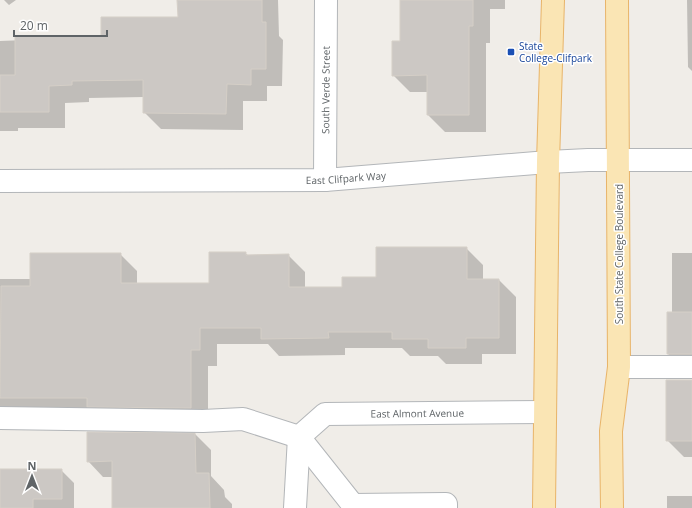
<svg xmlns="http://www.w3.org/2000/svg" width="692" height="508" font-family="'Open Sans',sans-serif">
	<style>
		.shadow { fill: #0003 }
		.building { fill: #ccc8c4; stroke: #d5cfc7 }
		.lines { fill: none; stroke-linecap: round; stroke-linejoin: round }
		.minor-casing { stroke: #b3b6b9; stroke-width: 24 }
		.major-casing { stroke: #e8b469; stroke-width: 24 }
		.minor { stroke: #fff; stroke-width: 22 }
		.major { stroke: #fae5b4; stroke-width: 22 }
		.transit-dot { fill: #1a4fb4; stroke: #fff; stroke-width: 1.5 }
		.labels { text-anchor: middle; dominant-baseline: central; stroke-width: 3; stroke-linejoin: round; paint-order: stroke }
		.transit-label { font-size: 10px; fill: #164399; stroke: #fff; text-anchor: start }
		.street-label { font-size: 10px; fill: #5f6467; stroke: #fff }
	</style>
	<rect width="100%" height="100%" fill="#f0ede8"/>
	<!-- shadow -->
	<path class="shadow" d="M4,0H16L9,5Z
		M178,0H278L279,36L283,40L282,86H267V101H243V130L161,129L144,112V97L89,98V102L65,103V128H18V131H0V41L102,37L179,18Z
		M401,0H505V9H490V43H486V132H445L428,115V92H410L393,75L401,42Z
		M687,0H692V71L688,67Z
		M466,248L483,265V280H499L516,297V354H482V364H446L438,356H410L402,348H345V355L279,356L268,344H217V366H208V425L0,415V279H31L120,254L137,271V284H210L245,253L249,256L288,255L305,272V288H343Z
		M672,253H692V371H685L668,354V313H672Z
		M692,380V457H684L667,440Z
		M195,434L211,450V476L224,490L225,497L232,504V508H113V477H103L88,461Z
		M0,470H61L74,483V508H0Z
		M692,482V508H667V496H692Z"/>
	<!-- building -->
	<path class="building" d="M177,0H262V22H266V69H251V85L227,84L226,114L143,113V80L72,81V85L49,86V112H0V75H15V36H101V17H178Z
		M400,0H473V26H469V115H427V75L392,76V41H400Z
		M376,247H467V279H499V338H466V348H428V339H392V332H328L329,338L261,339V328H200V350H191V408L87,407V398H0L1,286H30V253H121V283H209V252H246V255L289,254V287H342V277H376Z
		M667,312H692V354H667Z
		M666,380H692V441H666Z
		M87,432L195,433L196,473H209L210,508H112V461L87,462Z
		M0,469H62V499H33V508H0Z"/>
	<g class="lines">
		<defs>
			<g id="minor">
				<path id="s1" d="M325,180L326,0"/>
				<path id="s2" d="M0,181L325,180L548,162L588,160H692"/>
				<path d="M619,367H692"/>
				<path d="M0,418L203,421L243,419L299,437L353,505L446,504V508"/>
				<path id="s3" d="M299,437L325,414L545,412"/>
				<path d="M295,508L299,437"/>
			</g>
			<path id="major" d="M544,508L548,162L553,0
				M612,508L611,431L619,367L617,0"/>
		</defs>
		<!-- minor casing -->
		<use href="#minor" class="minor-casing"/>
		<!-- major casing -->
		<use href="#major" class="major-casing"/>
		<!-- minor -->
		<use href="#minor" class="minor"/>
		<!-- major -->
		<use href="#major" class="major"/>
	</g>
	<!-- markers -->
	<rect class="transit-dot" x="507" y="48" width="8" height="8" rx="2"/>
	<g class="labels">
		<!-- transit labels -->
		<g class="transit-label">
			<text x="519" y="46">State<tspan x="519" dy="12">College-Clifpark</tspan></text>
		</g>
		<!-- street labels -->
		<g class="street-label">
			<text stroke="none"><textPath href="#s1" startOffset="90">South Verde Street</textPath></text>
			<text stroke="none"><textPath href="#s2" startOffset="346">East Clifpark Way</textPath></text>
			<text transform="translate(619 254) rotate(-90)">South State College Boulevard</text>
			<text stroke="none"><textPath href="#s3" startOffset="127">East Almont Avenue</textPath></text>
		</g>
	</g>
	<!-- north arrow -->
	<g transform="translate(32 476)" stroke="#ffffff" stroke-width="3" paint-order="stroke">
	<path d="M0-3L7 15L0 10L-7 15Z" fill="#5f6467"/>
	<text y="-6" font-size="11" font-weight="bold" text-anchor="middle" fill="#5f6467">N</text>
	</g>
	<!-- scale -->
	<path d="M14 30v6h93v-6" fill="none" stroke="#5f6467" stroke-width="2"/>
	<text x="20" y="30" font-size="12" fill="#5f6467" stroke="#ffffff" stroke-width="3" paint-order="stroke">20 m</text>
</svg>
